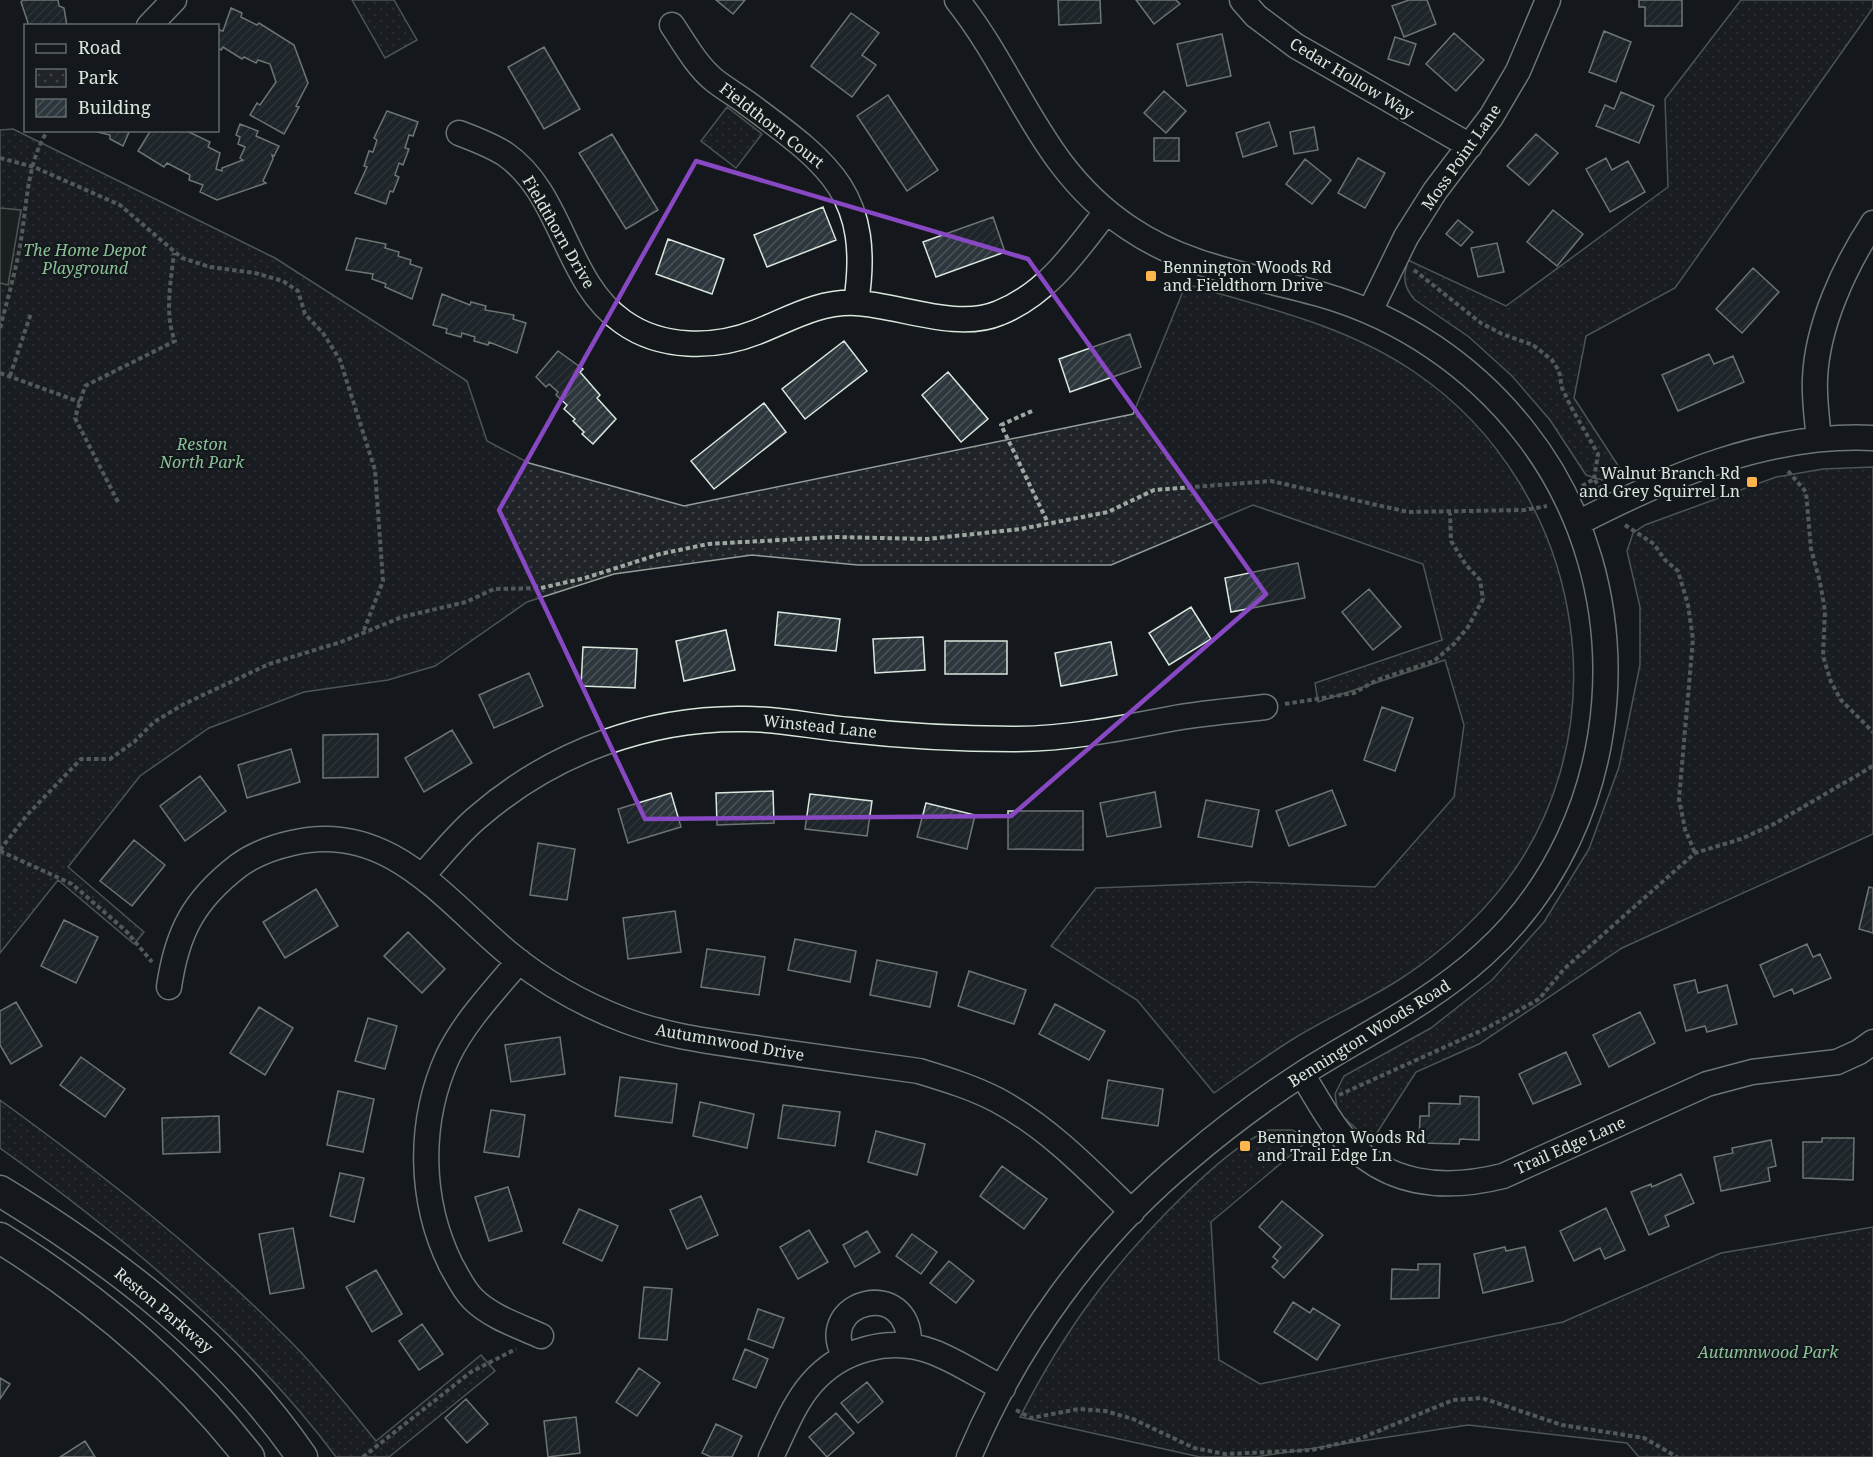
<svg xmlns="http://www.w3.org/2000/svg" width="1873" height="1457" font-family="'Noto Serif',serif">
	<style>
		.park { fill: url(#park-dots); stroke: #939e99; stroke-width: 1.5 }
		.parking { fill: #24282b; stroke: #939e99; stroke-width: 1.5 }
		.building { fill: url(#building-hatch); stroke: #d8e6dc; stroke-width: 1.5 }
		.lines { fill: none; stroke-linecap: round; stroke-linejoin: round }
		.minor-casing { stroke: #d8e6dc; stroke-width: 27 }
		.major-casing { stroke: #d8e6dc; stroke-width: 33 }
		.path { stroke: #9da8a2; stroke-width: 4; stroke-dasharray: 4.5 3; stroke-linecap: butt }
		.minor { stroke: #14181c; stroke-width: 24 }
		.major { stroke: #14181c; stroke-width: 30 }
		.marked { fill: none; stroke: #8948c3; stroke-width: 4.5; stroke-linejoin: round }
		.poi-dot { fill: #ffb74d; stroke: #14181c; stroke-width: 2 }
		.labels { text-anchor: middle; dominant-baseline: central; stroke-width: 4.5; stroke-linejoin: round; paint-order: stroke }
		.street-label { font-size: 16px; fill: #d8e6dc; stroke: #14181c }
		.park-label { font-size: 16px; font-style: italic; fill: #8ac095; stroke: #14181c }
		.poi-label { font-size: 16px; fill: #d8e6dc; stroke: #14181c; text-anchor: start }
	</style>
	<defs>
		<pattern id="park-dots" width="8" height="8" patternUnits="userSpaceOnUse" patternTransform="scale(1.5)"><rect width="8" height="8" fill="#202428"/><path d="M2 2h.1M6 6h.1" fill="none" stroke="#404447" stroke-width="1.8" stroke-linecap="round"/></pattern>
		<pattern id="building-hatch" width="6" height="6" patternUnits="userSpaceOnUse" patternTransform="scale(1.5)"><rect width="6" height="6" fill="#2c363c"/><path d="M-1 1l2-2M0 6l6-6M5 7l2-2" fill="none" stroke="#4a5358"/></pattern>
	</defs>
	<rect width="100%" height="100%" fill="#14181c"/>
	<!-- park -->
	<path class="park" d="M352,0H394L417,40L385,58Z
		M1741,0H1873V8L1675,288L1586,336L1574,398L1623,473L1602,480L1586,475L1550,420L1512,376L1469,337L1415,300C1403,287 1403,276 1408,260L1506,306L1668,187L1665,99Z
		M727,107L762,134L736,168L701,141Z
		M13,129L275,258L467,381L487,441L529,463L684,506L1133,414L1186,284C1263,307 1345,325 1413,371C1590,490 1631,749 1484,908C1458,936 1429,961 1397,981C1364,1002 1327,1018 1293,1039C1266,1056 1240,1075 1214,1093L1137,1000L1051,946L1096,888L1249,882L1375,887L1454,797L1464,725L1445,660L1318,702L1315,683L1442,640L1423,564L1253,505L1111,565H858L752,555L614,574L527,602L435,666L388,680L304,692L209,728L140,776L68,867L144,932L134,944L58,880L0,953V130Z
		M1873,467V834L1622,948L1479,1044L1416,1072L1371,1142L1342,1116L1337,1107L1335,1094L1344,1076L1431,1028L1492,980L1544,922L1589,849L1619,767L1640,665V607L1627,551L1633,533L1645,525L1776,477L1823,469Z
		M0,1100C102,1174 201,1251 290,1341C321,1372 348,1407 376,1441L481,1355L495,1371L389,1457H336C249,1339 119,1233 0,1148Z
		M1268,1130H1292L1310,1139L1211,1222L1219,1360L1260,1384L1563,1322L1721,1253L1873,1227V1457H1639L1627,1443L1468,1425L1255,1457H1200L1020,1417C1065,1329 1113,1264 1185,1194C1210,1170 1237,1145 1268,1130Z"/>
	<!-- parking -->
	<path class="parking" d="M0,208L21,210L8,285L0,283Z"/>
	<!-- building -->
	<path class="building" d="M23,0H58L59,6L64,8L67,26H29L21,2Z
		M716,0H745L733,14Z
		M1058,0H1100L1101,23L1059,25Z
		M1136,0H1176L1180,4L1154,24Z
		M1409,0H1427L1436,24L1404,37L1392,6Z
		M1639,0H1682V26H1645V7H1639Z
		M231,8L242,13L241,17L257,25L259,23L294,45L308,83L296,106L299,107L284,134L250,115L257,103L260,105L276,82L270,64L258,60L256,63L244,57L242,59L223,47L221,50L218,48V33L219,30L223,31Z
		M851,13L879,33L862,55L876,65L852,97L811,66Z
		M1604,31L1631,42L1616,82L1589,72Z
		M1454,33L1484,60L1456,91L1426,64Z
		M1222,34L1231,76L1187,86L1177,44Z
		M1395,37L1416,44L1409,65L1388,59Z
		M544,47L580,109L544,129L508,67Z
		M1164,91L1186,111L1166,133L1144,113Z
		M1621,92L1654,106L1639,143L1596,126L1605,105L1614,109Z
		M888,95L938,170L907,191L857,116Z
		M387,111L418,122L413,136L409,135L405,148L409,149L403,165L399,163L395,175L399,177L393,192L390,191L386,204L355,193L367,167L364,166L369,151L373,152L377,140L374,138Z
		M1269,122L1277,146L1243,157L1236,133Z
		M240,124L258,131L256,136L279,146L274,156L272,155L273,159L263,181L266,183L217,200L200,192L203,185L189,180L190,175L167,163L164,167L138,151L151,130H185L210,142L208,147L220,153L216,169L222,171V168L243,160L240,158L245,147L238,144L240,137L236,135Z
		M1314,127L1318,150L1294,154L1290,132Z
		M89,130H130L123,146L110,139V135Z
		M612,134L658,210L626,229L579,153Z
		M1536,134L1558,153L1529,185L1507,166Z
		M1154,138H1179V161H1154Z
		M1358,158L1385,173L1365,208L1338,193Z
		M1606,158L1612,170L1628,161L1645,192L1610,212L1586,169Z
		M1305,159L1331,180L1312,204L1286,184Z
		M823,207L836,240L767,267L754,235Z
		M1553,210L1583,234L1557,266L1527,242Z
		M993,217L1005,252L936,277L923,242Z
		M1458,220L1473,232L1461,246L1446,234Z
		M356,238L386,244L385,248L399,252L398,256L411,260L410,264L422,268L412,299L385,287L386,284L372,279L373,274L346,270Z
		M668,239L724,259L712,294L656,274Z
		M1497,243L1504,272L1478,277L1471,248Z
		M1753,268L1779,292L1742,333L1716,309Z
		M442,294L470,305L471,302L486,306L485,310L514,315L513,319L526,323L517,353L489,342L488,345L474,341L475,337L462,333L461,337L446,333L447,329L433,325Z
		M1130,334L1141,367L1070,392L1059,359Z
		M844,341L867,371L805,419L782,389Z
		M558,351L583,369L580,372L600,395L597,398L616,419L593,444L582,434L584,432L573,421L575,419L564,409L567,405L556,395L558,392L549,384L546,387L536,377Z
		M1709,354L1714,364L1733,356L1744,382L1678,411L1662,375Z
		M948,372L988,419L961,442L922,395Z
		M764,403L786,432L714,489L691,461Z
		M1298,563L1305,598L1231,612L1225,578Z
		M1369,589L1401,627L1373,650L1342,612Z
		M1191,607L1211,639L1169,665L1149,633Z
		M778,612L840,619L836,651L775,645Z
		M726,630L735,670L684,681L676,641Z
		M923,637L925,670L875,673L873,639Z
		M945,641H1007V674H945Z
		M1111,642L1117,675L1061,686L1055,653Z
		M583,647L637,649L635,688L581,686Z
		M529,673L543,706L494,728L479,695Z
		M1382,707L1413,718L1395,771L1364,760Z
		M452,730L472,763L424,792L405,758Z
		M378,734V777L323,778V735Z
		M291,749L300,782L247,798L238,765Z
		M200,776L226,811L185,841L160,806Z
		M1332,790L1346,825L1289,846L1276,811Z
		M773,791L774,823L717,825L716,793Z
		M1155,792L1161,827L1107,837L1100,803Z
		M671,793L681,827L628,843L618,809Z
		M810,794L872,801L867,836L805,829Z
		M1206,800L1259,810L1252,847L1198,837Z
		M926,803L975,815L967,849L917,837Z
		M1008,811H1083V850L1008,849Z
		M134,840L165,865L132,906L100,881Z
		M538,843L575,849L567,900L530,895Z
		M1869,887L1873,888V933L1859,929Z
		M316,889L338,926L285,958L263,922Z
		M675,911L681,952L628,959L623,918Z
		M64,920L98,937L76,983L41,966Z
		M408,932L445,969L422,993L384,956Z
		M795,939L856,951L850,982L788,970Z
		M1807,944L1813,957L1820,954L1831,978L1794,994L1792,989L1774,997L1760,965Z
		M707,949L765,957L759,995L701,987Z
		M877,960L937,972L930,1007L870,995Z
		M969,971L1026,990L1014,1024L958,1006Z
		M1695,980L1698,993L1727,985L1737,1024L1707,1032L1705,1026L1686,1031L1674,985Z
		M16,1002L42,1046L11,1064L0,1045V1011Z
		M1055,1004L1105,1031L1089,1060L1039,1034Z
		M259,1007L293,1028L265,1075L230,1053Z
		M1640,1012L1655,1043L1609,1067L1593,1035Z
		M368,1018L397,1026L385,1069L355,1061Z
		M560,1037L565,1074L511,1082L505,1045Z
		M1566,1052L1581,1084L1533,1104L1519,1074Z
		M81,1057L125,1089L105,1117L60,1085Z
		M620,1077L677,1084L672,1123L615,1116Z
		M1108,1080L1163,1089L1158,1126L1102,1118Z
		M338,1091L374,1099L363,1152L327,1145Z
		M1460,1096L1479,1097V1140L1460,1139L1459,1144L1419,1143L1420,1116H1429V1103L1460,1104Z
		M700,1102L754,1114L747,1148L693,1136Z
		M783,1105L840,1112L835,1146L778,1138Z
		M491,1110L525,1115L519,1157L484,1152Z
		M219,1116L220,1152L163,1154L162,1118Z
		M876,1131L925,1144L917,1175L868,1162Z
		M1822,1138H1854L1853,1180L1803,1178V1142H1822Z
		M1771,1140L1776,1166L1768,1168L1770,1181L1721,1191L1714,1157L1733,1153L1732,1148Z
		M1002,1166L1047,1199L1024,1229L980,1196Z
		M340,1173L364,1178L354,1222L330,1216Z
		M1681,1174L1694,1203L1665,1216L1669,1226L1649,1235L1631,1192L1651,1184L1652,1187Z
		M508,1187L522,1231L489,1241L475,1197Z
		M701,1196L718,1235L687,1249L670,1210Z
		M1282,1201L1323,1235L1284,1278L1272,1267L1278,1261L1273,1257L1281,1247L1259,1227Z
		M1606,1208L1625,1250L1605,1259L1600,1248L1574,1261L1560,1231Z
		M579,1209L618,1226L602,1261L563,1243Z
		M293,1228L304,1288L270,1294L259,1234Z
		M809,1230L828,1262L798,1279L780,1247Z
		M867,1231L880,1252L855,1267L843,1245Z
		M912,1234L937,1252L921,1274L896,1256Z
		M1505,1247L1506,1251L1525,1247L1533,1281L1483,1293L1474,1254Z
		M949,1261L974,1281L956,1303L930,1283Z
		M1418,1264H1440L1439,1298L1391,1299L1392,1269L1418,1270Z
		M376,1270L402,1314L372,1332L346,1287Z
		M644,1287L672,1289L667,1340L639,1338Z
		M1293,1302L1310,1313L1313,1308L1340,1325L1317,1360L1274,1332Z
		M758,1309L784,1318L773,1348L748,1339Z
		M422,1324L443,1354L419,1370L399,1341Z
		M745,1349L768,1359L756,1388L733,1379Z
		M639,1368L660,1383L637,1416L616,1402Z
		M0,1378L10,1384L0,1399Z
		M867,1382L883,1402L858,1423L841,1403Z
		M466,1399L488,1424L467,1443L445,1418Z
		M836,1413L854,1433L827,1457L809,1437Z
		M576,1417L580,1453L548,1457L544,1421Z
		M716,1424L742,1436L732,1457H711L702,1453Z
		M85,1441L95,1457H60Z"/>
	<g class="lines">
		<defs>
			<path id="minor" d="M957,0C1019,78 1040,169 1129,228C1187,268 1256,276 1323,295C1402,318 1473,366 1524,431C1646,585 1630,823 1483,955C1429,1004 1363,1035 1302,1074C1262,1100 1223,1129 1187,1160C1093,1238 1016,1345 969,1457
				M1242,0L1256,16L1296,46L1470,146
				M672,25C685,44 696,65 714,80C724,88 736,95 747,103C828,163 873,193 856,303
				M149,26L174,0
				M459,133C475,139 491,145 505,154C563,194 565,282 623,322C661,349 714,349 757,332C790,319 819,301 856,303C899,305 957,331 999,313C1047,294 1076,251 1106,212
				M1370,311L1406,237L1435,191L1491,117L1518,71L1548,0
				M1819,439C1817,419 1814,399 1815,379C1817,325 1845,266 1873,223
				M1578,523C1669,476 1768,433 1873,438
				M423,875C441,856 458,833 479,816C553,752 649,717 746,719C780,719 815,727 850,730C904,736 958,739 1013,739C1066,739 1118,729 1170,719C1201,713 1233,711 1265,707
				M519,961C494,991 465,1021 448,1056C418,1122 419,1200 451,1265C458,1277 463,1289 473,1299C491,1317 519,1326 541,1336
				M169,987C177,932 194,900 238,866C253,855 274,847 292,843C387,820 443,898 507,952C542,981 582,1004 624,1020C668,1037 716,1042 762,1049C814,1056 866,1064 919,1071C945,1079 972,1087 997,1100C1049,1128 1090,1171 1132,1212
				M1302,1074C1315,1095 1327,1118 1342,1136C1386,1186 1443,1191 1503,1176L1707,1084L1752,1072L1837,1062L1859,1052L1873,1042
				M845,1357C813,1301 912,1275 909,1346
				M771,1457C783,1433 793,1405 811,1384C841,1349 890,1336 933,1352C957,1361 980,1377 1003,1388"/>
			<path id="major" d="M0,1191C115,1261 225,1345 302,1457
				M0,1238C95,1297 180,1369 249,1457"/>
		</defs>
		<!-- minor casing -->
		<use href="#minor" class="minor-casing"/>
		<!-- major casing -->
		<use href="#major" class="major-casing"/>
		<!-- path -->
		<path class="path" d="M0,158L34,167L120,205L182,258L210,267L255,273L283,281L298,291L305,314L323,333L340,360L375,470L383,581L364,630
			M1414,270L1481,323L1502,334L1533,345L1552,360L1559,371L1562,388L1571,407L1598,454L1594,479
			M0,328C7,301 15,274 20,246C27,207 26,164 48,130
			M0,373L80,402
			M10,376L31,313
			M1032,411L1001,425L1048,523
			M1788,471L1806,492L1811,549L1820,582L1825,611L1823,656L1831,682L1841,700L1873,732
			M1582,486L1594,479L1601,489
			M118,502L75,418L85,386L175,341C164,314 171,281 174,253
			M1625,525L1654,544L1665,560L1678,571L1688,605L1693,639L1679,799L1685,829L1695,853
			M1285,704L1354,693L1377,680L1434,661L1454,644L1468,627L1483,599L1480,580L1466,565L1451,541L1450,513
			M0,850L27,815L81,759H110L134,742L154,722L184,704L269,664L341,642L402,617L466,602L494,589L541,588L585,578L660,554L708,544L835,537L927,539L1021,529L1108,512L1154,490L1271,481L1408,512L1525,510L1547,506
			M0,851L72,884L126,931L152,962
			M1339,1095L1487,1028L1539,999L1564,969L1695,853L1741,839L1774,824L1873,766
			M1016,1410L1031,1418L1079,1409L1105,1411L1133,1419L1194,1448L1225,1454L1312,1450L1359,1439L1453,1400L1482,1398L1562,1425L1644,1438L1677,1457
			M363,1457L471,1372L516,1349"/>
		<!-- minor -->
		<use href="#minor" class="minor"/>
		<!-- major -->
		<use href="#major" class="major"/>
	</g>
	<!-- marked area -->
	<path d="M0 0H1873V1457H0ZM696,161L1028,259L1266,594L1011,816L645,819L499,510Z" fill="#14181c" fill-opacity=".55" fill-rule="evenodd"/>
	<path class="marked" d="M696,161L1028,259L1266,594L1011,816L645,819L499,510Z"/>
	<!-- markers -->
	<g class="poi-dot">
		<rect x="1145" y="270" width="12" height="12" rx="3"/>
		<rect x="1746" y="476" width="12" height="12" rx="3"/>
		<rect x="1239" y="1140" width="12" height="12" rx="3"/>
	</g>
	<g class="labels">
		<!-- street labels -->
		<g class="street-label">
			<text transform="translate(1352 78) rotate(31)">Cedar Hollow Way</text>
			<text transform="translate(772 125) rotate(38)">Fieldthorn Court</text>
			<text transform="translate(1461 157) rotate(-55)">Moss Point Lane</text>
			<text transform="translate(559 232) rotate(60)">Fieldthorn Drive</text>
			<text transform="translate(820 726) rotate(6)">Winstead Lane</text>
			<text transform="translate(1369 1033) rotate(-32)">Bennington Woods Road</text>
			<text transform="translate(730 1042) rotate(10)">Autumnwood Drive</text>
			<text transform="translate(1570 1145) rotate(-24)">Trail Edge Lane</text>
			<text transform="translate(164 1310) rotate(40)">Reston Parkway</text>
		</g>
		<!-- park labels -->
		<g class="park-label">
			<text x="85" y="250">The Home Depot<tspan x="85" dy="18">Playground</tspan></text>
			<text x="202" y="444">Reston<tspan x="202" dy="18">North Park</tspan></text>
			<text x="1768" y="1352">Autumnwood Park</text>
		</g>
		<!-- poi labels -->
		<g class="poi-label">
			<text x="1163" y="267">Bennington Woods Rd<tspan x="1163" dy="18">and Fieldthorn Drive</tspan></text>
			<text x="1740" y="473" text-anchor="end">Walnut Branch Rd<tspan x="1740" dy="18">and Grey Squirrel Ln</tspan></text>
			<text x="1257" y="1137">Bennington Woods Rd<tspan x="1257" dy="18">and Trail Edge Ln</tspan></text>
		</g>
	</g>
	<!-- legend -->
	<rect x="24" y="24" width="195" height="108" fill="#14181c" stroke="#626a69" stroke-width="1.5"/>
	<rect x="36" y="44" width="30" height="9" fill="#14181c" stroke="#626a69" stroke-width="1.5"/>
	<text x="78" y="54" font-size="18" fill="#d8e6dc">Road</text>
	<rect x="36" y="69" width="30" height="18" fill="url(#park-dots)" stroke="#626a69" stroke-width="1.5"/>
	<text x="78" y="84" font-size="18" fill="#d8e6dc">Park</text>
	<rect x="36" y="99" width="30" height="18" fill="url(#building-hatch)" stroke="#626a69" stroke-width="1.5"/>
	<text x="78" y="114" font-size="18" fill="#d8e6dc">Building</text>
</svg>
